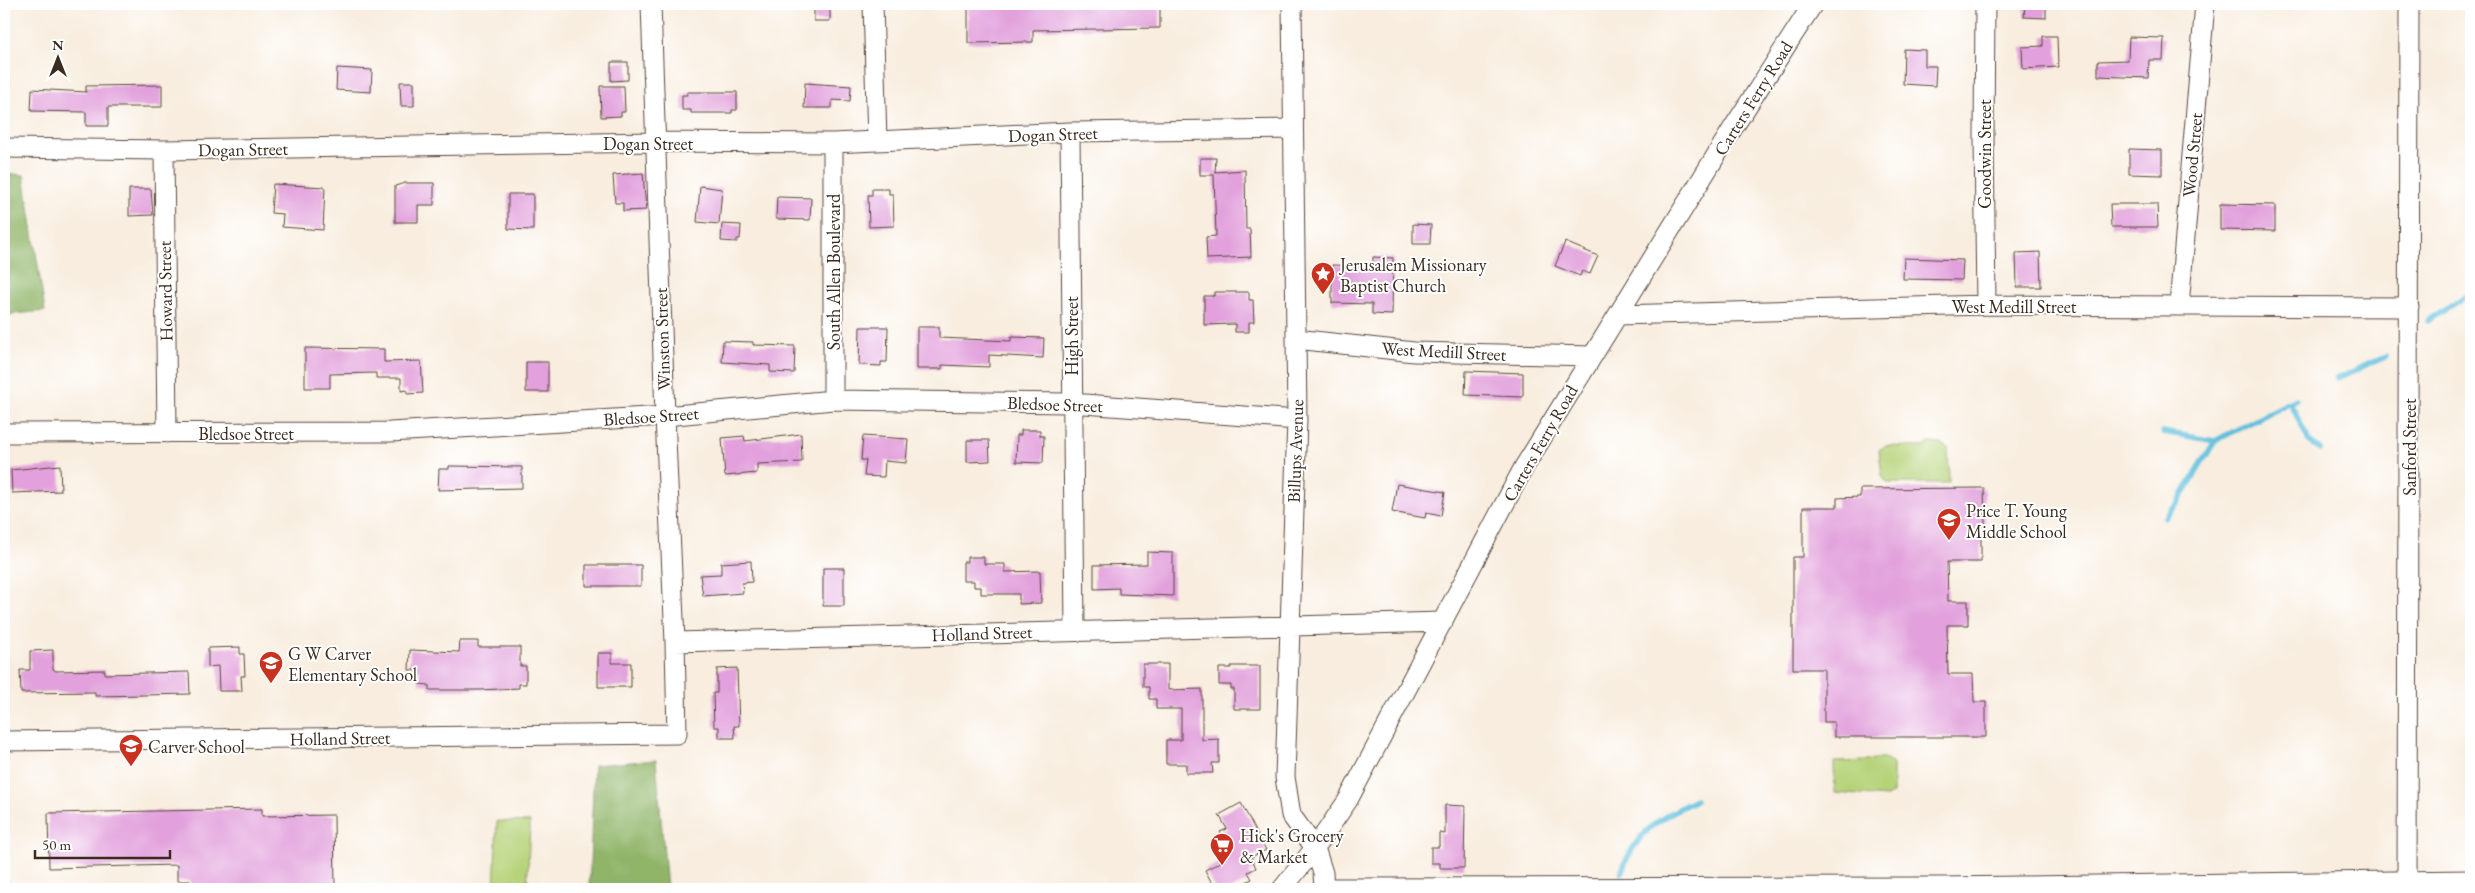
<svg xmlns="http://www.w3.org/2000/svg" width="2475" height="893" font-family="'EB Garamond',serif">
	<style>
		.green { fill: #b6d379; stroke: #787e4c }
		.forest { fill: #90b569; stroke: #667044 }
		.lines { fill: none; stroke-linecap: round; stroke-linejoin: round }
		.stream { stroke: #60c0de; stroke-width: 5.5 }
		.building { fill: #e2a1dc }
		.minor-casing { stroke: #57473b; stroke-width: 21 }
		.minor { stroke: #fff; stroke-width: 19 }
		.labels { text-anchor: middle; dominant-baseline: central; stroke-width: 4; stroke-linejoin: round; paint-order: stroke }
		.street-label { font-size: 18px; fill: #3b2a1e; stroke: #fff }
		.poi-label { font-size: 18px; fill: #3b2a1e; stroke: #fff; text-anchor: start }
	</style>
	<rect width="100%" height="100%" fill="#fff"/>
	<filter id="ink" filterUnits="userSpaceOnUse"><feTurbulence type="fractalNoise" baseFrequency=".02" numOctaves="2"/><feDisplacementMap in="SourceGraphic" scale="10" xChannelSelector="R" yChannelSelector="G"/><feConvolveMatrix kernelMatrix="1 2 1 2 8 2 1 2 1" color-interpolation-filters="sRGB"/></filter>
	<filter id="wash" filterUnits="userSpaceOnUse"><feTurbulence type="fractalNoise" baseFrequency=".0096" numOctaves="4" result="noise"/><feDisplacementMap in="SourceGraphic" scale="20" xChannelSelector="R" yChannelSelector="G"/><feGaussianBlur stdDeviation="1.12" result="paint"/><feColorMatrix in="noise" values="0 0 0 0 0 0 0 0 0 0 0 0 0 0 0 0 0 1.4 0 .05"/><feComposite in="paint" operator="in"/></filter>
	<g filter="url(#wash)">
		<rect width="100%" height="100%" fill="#f8edde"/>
		<!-- green -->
		<path class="green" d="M1929,443L1941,444L1948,448L1949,483H1887L1882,476L1879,450L1886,446L1924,447Z
			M1874,759H1885L1893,764V793L1887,797L1835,793L1834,762L1869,761Z
			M497,821L530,822L527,889H494Z"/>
		<!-- forest -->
		<path class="forest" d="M4,173L24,175L45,311L4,315Z
			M656,760L667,889H589L594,765Z"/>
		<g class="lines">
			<!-- stream -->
			<path class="stream" d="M2428,321L2471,293
				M2337,378L2386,356
				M2290,402L2309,441L2320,449
				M2163,432L2215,441
				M2165,517L2177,504L2215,441L2296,399
				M1621,873C1635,833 1658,818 1696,800"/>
		</g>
		<g id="blocks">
			<!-- building -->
			<path class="building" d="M976,4H1160V28L1033,30V42L968,43V6H976Z
				M2025,4H2046V18L2024,17Z
				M830,5V21H814V6Z
				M2043,36H2057L2058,67L2023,69L2022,47L2043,46Z
				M2129,37L2164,38L2163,60H2149L2148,78L2098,76V61L2128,60Z
				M1904,49L1925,50V66H1936L1935,86L1903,84Z
				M611,62H628V80L611,81Z
				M337,68L372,70L371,92L336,90Z
				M400,82H414V106H401Z
				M805,83L851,86L850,101L832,100V108H804Z
				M162,85V107H108V126H86V112L31,111L32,89L86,92V86Z
				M600,86H624L625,112H621V116L601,117Z
				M687,92H737V110H732V113H691V110H682V95H687Z
				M2129,149L2162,150V175L2129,174Z
				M1200,158H1216L1215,172L1245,170L1246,229H1250L1251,257L1207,259L1206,237L1216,236L1214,175H1200Z
				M643,173L646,210L623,211V203H615L613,175Z
				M405,183H434V205H418V222H395V186Z
				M273,184L325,187L323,230L282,227L283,214L271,213Z
				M700,186L722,189L719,224L697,222Z
				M129,189H151L153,215L129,216Z
				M872,189H889V194H893L894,226L869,227L868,195H872Z
				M508,194H533V230L508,229Z
				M777,197L811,198L810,220L776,219Z
				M2110,204H2157L2158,227H2111Z
				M2220,204L2275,205V231L2220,230Z
				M722,224L741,225L740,239H737V242L721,241Z
				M1413,224L1431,225L1430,244H1413Z
				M1565,242L1598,256L1590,274L1582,271L1580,276L1555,266Z
				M2040,252L2041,287H2017L2016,253Z
				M1373,257L1393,258L1392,315L1372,314V304L1332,303V265L1373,266Z
				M1904,258L1963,260L1962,280L1903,279Z
				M1214,292H1249V300H1253L1254,322H1249V332H1235V324L1204,325V296H1214Z
				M860,327H888L887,362H881V366L859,365Z
				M917,327H939V338L1011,341V337L1044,338L1043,358L989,355V367L942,365V369H917Z
				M723,341L753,342V345L795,346L794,373L770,372V365L722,362Z
				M305,348L384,349V362L421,361L423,393L407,394V390L401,391V378H376V373L330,374V388H305Z
				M526,362H548V392H526Z
				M1466,371L1523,373V397L1465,395Z
				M1021,430H1040V436H1044L1043,463L1016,462L1017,435H1021Z
				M801,434L802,462L757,464V473L725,476L722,438L744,436L745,441Z
				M863,436L908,439L906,463L885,461L884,477L864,476L866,460H861Z
				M967,440H989L990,461L967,462Z
				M60,465L61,491L12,493L11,470Z
				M449,466L522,467V488L438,490L439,469H449Z
				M1397,484L1445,492L1441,516L1426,513L1425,518L1392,512Z
				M1984,488L1985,524H1981V562H1947L1948,601H1968V625H1947L1948,674H1973L1974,702H1986V737H1834V722H1824V669H1793V557H1803V507H1837V498L1860,497V489Z
				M1147,552L1173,553V596L1119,594V588L1094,589V565L1147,564Z
				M967,557H984V564H1005V572L1040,571L1041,603L1019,604V594H981V587H974V581H963V562H967Z
				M751,561L752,582L742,583L743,593L703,596L700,575L721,574V563Z
				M586,565H641V586H586Z
				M823,568H844V606H823Z
				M460,641H478V647H520V666H526V684H519V688L480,690H429V685L419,684L420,670H409L410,650L459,652Z
				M240,647V654H244L245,676H241L242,691H219L218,666L208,667V648Z
				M53,650V669L56,671L105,670V674L189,672L190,694L95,696V692L21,693L20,670H30V651Z
				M598,653H612V663H631V687H598Z
				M1143,664H1168V690L1202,689V740L1219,739V763H1212L1213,773H1186V764H1166V740H1181V709H1156V699H1149V687H1143Z
				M1231,666H1260V709H1234V689H1231V685H1219V668H1231Z
				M737,668L739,726H734L735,738H719V727H714L713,693H717V669Z
				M1241,803L1266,850L1251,857L1256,868L1248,872L1252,879L1232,889H1215L1205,870L1221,862L1225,841L1220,832L1227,829L1219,815Z
				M1445,805L1465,806L1464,868H1440V863H1431V847H1439V833L1445,834Z
				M262,809V816L334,815L335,889H190V881H177V865L49,868L48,813Z"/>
		</g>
	</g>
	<g filter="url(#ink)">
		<use href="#blocks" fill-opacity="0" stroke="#57473b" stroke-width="1"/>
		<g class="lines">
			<defs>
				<path id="minor" d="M873,4L877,141
					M1292,4L1297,420L1285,777L1291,815L1315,848L1323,873L1324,889
					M1985,4L1984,136L1986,305
					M1070,132L1075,630
					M4,148L164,150L656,142L833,143L1070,132L1292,129
					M164,150L167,433
					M2179,306L2205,4
					M1618,315L1986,305L2409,307
					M1296,339L1414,352L1592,356
					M833,400V143
					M4,433L390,432L665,416L833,400L1071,403L1297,420
					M675,642L1443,622
					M4,741L677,734L675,642L665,416L651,4
					M1324,888L1942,887L2471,880
					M1282,889L1315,848L1348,800L1524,467L1733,128L1813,4
					M2407,889L2409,4"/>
			</defs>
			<!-- minor casing -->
			<use href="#minor" class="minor-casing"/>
			<!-- minor -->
			<use href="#minor" class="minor"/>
		</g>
	</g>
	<!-- icons -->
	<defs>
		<symbol id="sight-pin" viewBox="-11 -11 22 30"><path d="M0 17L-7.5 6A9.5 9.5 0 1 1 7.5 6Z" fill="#c8321e" stroke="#fff"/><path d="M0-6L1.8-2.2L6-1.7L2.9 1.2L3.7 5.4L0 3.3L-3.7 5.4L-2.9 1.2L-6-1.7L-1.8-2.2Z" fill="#fff"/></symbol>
		<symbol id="school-pin" viewBox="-11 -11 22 30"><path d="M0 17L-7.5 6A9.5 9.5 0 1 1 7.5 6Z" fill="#c8321e" stroke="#fff"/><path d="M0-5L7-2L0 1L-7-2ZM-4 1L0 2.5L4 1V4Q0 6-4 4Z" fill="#fff"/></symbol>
		<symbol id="supermarket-pin" viewBox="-11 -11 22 30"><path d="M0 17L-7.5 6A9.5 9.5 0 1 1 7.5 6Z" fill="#c8321e" stroke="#fff"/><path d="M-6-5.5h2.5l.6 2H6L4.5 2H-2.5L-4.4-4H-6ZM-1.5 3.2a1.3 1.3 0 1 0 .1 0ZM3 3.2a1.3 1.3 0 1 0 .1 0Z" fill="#fff"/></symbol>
	</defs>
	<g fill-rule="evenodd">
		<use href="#sight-pin" x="1309" y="260" width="28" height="38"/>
		<use href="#school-pin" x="1935" y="506" width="28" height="38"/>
		<use href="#school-pin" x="257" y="649" width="28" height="38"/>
		<use href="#school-pin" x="117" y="732" width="28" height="38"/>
		<use href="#supermarket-pin" x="1208" y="831" width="28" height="38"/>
	</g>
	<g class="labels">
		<!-- street labels -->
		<g class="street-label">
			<text transform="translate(1753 98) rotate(-58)">Carters Ferry Road</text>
			<text transform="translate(1053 134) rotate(-2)">Dogan Street</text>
			<text x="648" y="143">Dogan Street</text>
			<text transform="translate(243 149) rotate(-1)">Dogan Street</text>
			<text transform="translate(1984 154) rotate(-90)">Goodwin Street</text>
			<text transform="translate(2192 155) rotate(-85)">Wood Street</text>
			<text transform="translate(833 272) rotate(-90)">South Allen Boulevard</text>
			<text transform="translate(165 291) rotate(-91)">Howard Street</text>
			<text x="2014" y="306">West Medill Street</text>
			<text transform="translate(1071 336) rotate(-90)">High Street</text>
			<text transform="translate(662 339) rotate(-92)">Winston Street</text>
			<text transform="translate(1444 351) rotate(3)">West Medill Street</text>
			<text transform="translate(1055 404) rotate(2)">Bledsoe Street</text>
			<text transform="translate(651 416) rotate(-4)">Bledsoe Street</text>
			<text x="246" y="433">Bledsoe Street</text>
			<text transform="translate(1540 443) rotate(-60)">Carters Ferry Road</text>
			<text transform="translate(2409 447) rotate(-90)">Sanford Street</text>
			<text transform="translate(1295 451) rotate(-88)">Billups Avenue</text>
			<text transform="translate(982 633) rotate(-2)">Holland Street</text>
			<text transform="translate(340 738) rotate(-1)">Holland Street</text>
		</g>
		<!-- poi labels -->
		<g class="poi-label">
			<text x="1340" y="264">Jerusalem Missionary<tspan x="1340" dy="21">Baptist Church</tspan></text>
			<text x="1966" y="510">Price T. Young<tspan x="1966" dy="21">Middle School</tspan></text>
			<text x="288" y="653">G W Carver<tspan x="288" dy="21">Elementary School</tspan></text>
			<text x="148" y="746">Carver School</text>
			<text x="1240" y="835">Hick's Grocery<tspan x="1240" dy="21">&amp; Market</tspan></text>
		</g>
	</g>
	<!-- margin -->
	<rect width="2475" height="893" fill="none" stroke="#fff" stroke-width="20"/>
	<!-- north arrow -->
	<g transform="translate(58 58)" stroke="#ffffff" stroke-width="4" paint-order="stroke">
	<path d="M0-4L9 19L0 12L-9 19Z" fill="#3b2a1e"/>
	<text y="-8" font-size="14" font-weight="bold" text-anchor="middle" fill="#3b2a1e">N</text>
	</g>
	<!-- scale -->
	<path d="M35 850v8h135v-8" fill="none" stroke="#3b2a1e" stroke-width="2.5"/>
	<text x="42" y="850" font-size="15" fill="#3b2a1e" stroke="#ffffff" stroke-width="4" paint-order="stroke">50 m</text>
</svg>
